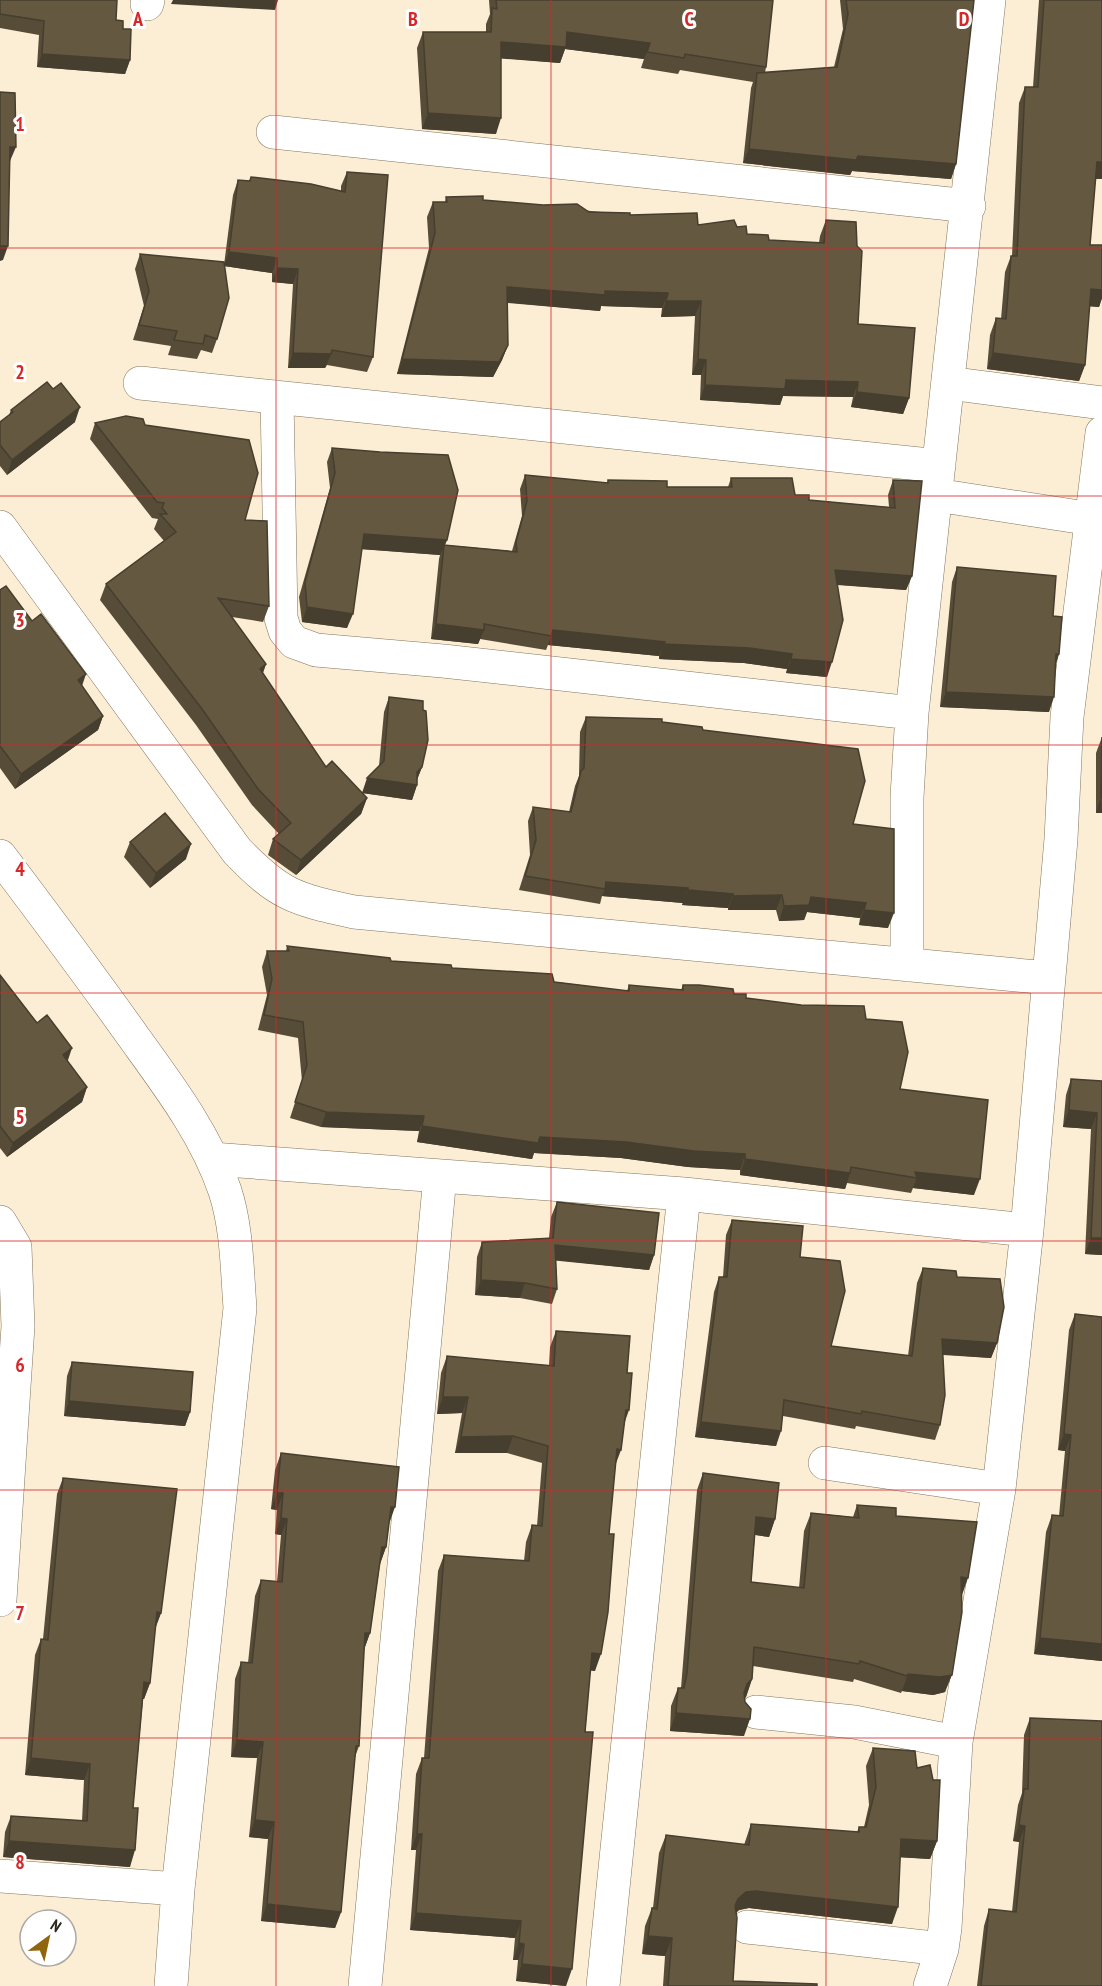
<svg xmlns="http://www.w3.org/2000/svg" width="1102" height="1986" font-family="'PT Sans Narrow',sans-serif">
	<style>
		.lines { fill: none; stroke-linecap: round; stroke-linejoin: round }
		.minor-casing { stroke: #82755e; stroke-width: 34 }
		.minor { stroke: #fff; stroke-width: 33 }
		.wall { fill: #564c38 }
		.shaded-wall { fill: #463e2e }
		.building { fill: #645841; stroke: #463e2e; stroke-width: 1.5 }
		.grid { fill: none; stroke: #d62828; stroke-width: 1.5; stroke-opacity: 0.55 }
		.grid-label { font-size: 20px; text-anchor: middle; font-weight: bold; fill: #d62828; stroke: #fff; stroke-width: 6; stroke-linejoin: round; paint-order: stroke }
	</style>
	<rect width="100%" height="100%" fill="#fceed4"/>
	<g class="lines">
		<defs>
			<path id="minor" d="M147,4L148,0
				M273,132L969,206
				M140,383L939,466
				M948,383L1102,403
				M277,397L281,618L285,631L294,642L316,650L443,661L912,713
				M936,495L1092,519
				M0,527L237,851C280,896 295,899 354,912L1048,978
				M0,856C46,917 91,977 135,1039C169,1086 206,1135 225,1191C237,1228 237,1269 240,1308L178,1889L171,1986
				M907,965V797L912,713L989,0
				M212,1159L684,1194L1027,1230
				M0,1222L15,1247L18,1326L0,1600
				M825,1463L999,1489
				M756,1712L854,1722L956,1742
				M0,1876L178,1889
				M747,1927L942,1949
				M365,1986L440,1176
				M603,1986L684,1194
				M930,1986L942,1949L945,1928L956,1742L999,1489L1027,1230L1061,839L1067,717L1102,433"/>
		</defs>
		<!-- minor casing -->
		<use href="#minor" class="minor-casing"/>
		<!-- minor -->
		<use href="#minor" class="minor"/>
	</g>
	<!-- wall -->
	<path class="wall" d="M0,0L116,20L123,29L130,60L125,74L37,67L39,35L0,28Z
		M489,0H773L766,67L765,73L834,67L843,29L840,0H974L956,164L951,179L852,171L850,175L743,163L751,88L753,82L680,70L678,74L641,68L644,59L565,49L560,63L501,58L496,134L422,129L417,48L423,32H486V24L490,14Z
		M1039,0H1102V179H1095L1090,245H1102V298L1099,307L1089,306L1085,365L1079,381L987,369L990,335L996,318L1001,319L1005,272L1011,256H1012L1019,103L1025,87H1033Z
		M347,172L373,357L367,372L327,365L325,368H288L293,284L272,282V273L224,266L217,339L212,353L201,350L197,359L168,355L171,346L133,340L144,306L135,269L140,254L224,265L233,195L238,180L249,181L251,177L341,191V186Z
		M446,197L483,200L630,215L698,225L737,227L747,234L769,240L819,243L820,236L826,220L858,324L909,398L903,414L851,407L853,397L783,396L780,405L700,400L701,375H692L695,316L661,317L662,308L601,306L600,311L508,303V345L502,360L493,377L397,374L429,248L427,217L433,202H445Z
		M11,410L75,422L7,475L0,466V422L9,415Z
		M95,423L145,425L245,520L269,606L263,622L232,617L266,664L263,673L326,767L367,798L361,814L296,875L268,855L273,839L279,834L252,805L196,725L100,600L106,584L164,541L154,529L158,519L152,518L90,439Z
		M332,448L447,540L445,545L512,551L522,516L520,489L525,475L607,483L608,480L667,487H728L731,478L795,495L809,500L889,507L888,495L893,480L912,576L906,590L837,585L827,677L786,673L787,669L744,663L659,659V656L548,645L546,650L480,639L478,644L431,639L439,559L440,555L362,549L347,628L302,622L299,597L330,488L327,462Z
		M957,567L1053,616L1059,654L1055,666L1049,712L940,707L952,582Z
		M0,590L32,621L82,686L103,716L98,730L15,789L0,768Z
		M389,697L422,767L417,780V785L412,800L362,793L379,766L384,712Z
		M586,717L662,722L703,730L853,824L888,928L859,925L860,918L807,912L804,920L779,921L776,910H728V908L682,905L683,903L602,896L600,904L519,890L530,855L528,821L533,807L569,812L575,786L579,776L580,732Z
		M1102,737V813H1096V753Z
		M130,842L186,859L150,888L124,857Z
		M287,946L391,961L627,991L629,985L681,990L683,985L746,998L866,1019L900,1089L974,1195L913,1188L911,1193L847,1183L845,1189L740,1175V1170L688,1167L621,1158L534,1153L532,1159L417,1142L419,1131L321,1127L290,1118L302,1081L298,1038L258,1030L267,995L262,967L267,951H286Z
		M0,975L87,1087L82,1102L7,1157L0,1148Z
		M1071,1079L1102,1081V1255L1085,1254L1091,1129L1063,1127L1066,1095Z
		M557,1202L654,1255L649,1270L556,1260L557,1289L552,1304L520,1298L475,1295L477,1257L482,1242L549,1238L551,1217Z
		M732,1220L800,1257L831,1346L908,1356L917,1283L923,1268L957,1277L997,1343L991,1358L943,1355L940,1425L935,1440L856,1426L855,1429L783,1416L776,1446L695,1437L714,1292L719,1277H723L726,1235Z
		M1075,1314L1102,1317V1661L1034,1654L1046,1532L1052,1515L1059,1516L1065,1451L1058,1450L1069,1330Z
		M556,1331L627,1373L625,1422L615,1466L595,1671L590,1670L566,1986L516,1981L518,1960H513L515,1938L410,1930L416,1850H411L416,1774L422,1758H424L438,1571L444,1555L524,1561L526,1542L532,1525L537,1526L542,1463L507,1453H455L462,1413L437,1414L441,1373L447,1356L549,1366L550,1347Z
		M72,1362L190,1412L185,1426L64,1416L67,1376Z
		M281,1453L389,1524L386,1547L380,1564L370,1633L364,1649L359,1746L355,1757L341,1912L335,1928L261,1921L268,1839L249,1837L257,1758L231,1757L235,1679L241,1662L248,1663L255,1596L261,1580L277,1582L281,1535L275,1534L277,1510L271,1509L275,1470Z
		M703,1473L775,1519L769,1537L755,1535L751,1582L799,1588L804,1531L811,1513L853,1517L857,1505L896,1516L962,1595L945,1692L933,1695L902,1691L901,1693L854,1679L853,1682L753,1666L752,1679L746,1697L744,1698V1736L670,1731L671,1706L678,1688H681L697,1490Z
		M63,1478L161,1613L155,1629L150,1683L144,1699H143L133,1808L130,1867L3,1857L5,1832L11,1816L82,1821L84,1780L25,1775L35,1655L41,1639H43L57,1494Z
		M1030,1718L1102,1986H977L984,1926L989,1909L1012,1912L1019,1842L1013,1841L1018,1805L1022,1793L1024,1735Z
		M873,1748L917,1768L937,1841L930,1859L900,1857L892,1924L749,1908L739,1910L736,1913L733,1981L817,1986H663L665,1956L642,1954L645,1926L652,1908H653L659,1853L666,1835L744,1845L751,1824L857,1832L859,1827H864L869,1805L866,1766Z"/>
	<!-- shaded-wall -->
	<path class="shaded-wall" d="M173,0H278L275,10L171,4Z
		M567,32L650,43L644,59L565,49L560,63L495,58L501,42Z
		M42,54L130,60L125,74L37,67Z
		M428,113L501,118L496,134L422,129Z
		M10,147H16L10,161H4Z
		M749,149L858,156L956,164L951,179L852,171L850,175L743,163Z
		M1097,162H1102V179L1091,178Z
		M0,246H8L3,260L0,261Z
		M229,252L277,258L272,273L224,266Z
		M277,268L298,269L293,284L272,282Z
		M507,287L605,291L668,293L662,308L601,306L600,311L502,302Z
		M1091,289L1102,290V298L1099,307L1085,306Z
		M666,301H701L695,316L661,317Z
		M508,345L502,360L493,377L397,374L402,359Z
		M293,353L331,354L325,368H288Z
		M993,353L1085,365L1079,381L987,369Z
		M698,359L706,360L701,375H692Z
		M786,380L858,382L853,397L783,396L780,405L700,400L705,385Z
		M857,392L909,398L903,414L851,407Z
		M80,407L75,422L7,475L12,460Z
		M364,534L447,540L440,555L359,549Z
		M835,570L912,576L906,590L829,584Z
		M307,607L353,614L347,628L302,622Z
		M436,624L484,630L478,644L431,639Z
		M553,630L665,642L659,656L548,645Z
		M664,644L749,648L792,654L787,669L744,663L659,659Z
		M1056,654H1059L1054,669Z
		M791,659L832,662L827,677L786,673Z
		M266,664L260,680V669Z
		M86,674L81,689L78,680Z
		M946,692L1054,697L1049,712L940,707Z
		M103,716L98,730L15,789L21,774Z
		M422,767L416,782L417,785L412,800L362,793L367,778L417,772Z
		M1101,797L1102,813H1096Z
		M367,798L361,814L296,875L301,860Z
		M191,844L186,859L150,888L156,873Z
		M606,882L688,888L683,903L602,896L605,889Z
		M688,890L733,894L728,908L682,905Z
		M782,895L776,910H728L733,896Z
		M811,897L866,903L860,918L807,912L804,920L779,921L784,906Z
		M864,910L894,913L888,928L859,925Z
		M72,1048L67,1063L63,1055Z
		M87,1087L82,1102L7,1157L13,1143Z
		M1069,1110L1097,1113L1091,1129L1063,1127Z
		M326,1112L424,1116L419,1131L321,1127Z
		M422,1126L540,1137L626,1142L745,1154L740,1170L688,1167L621,1158L534,1153L532,1159L417,1142Z
		M745,1159L850,1173L845,1189L740,1175Z
		M915,1172L980,1179L974,1195L913,1188L917,1178Z
		M1091,1238H1102V1255L1085,1254Z
		M555,1245L654,1255L649,1270L550,1260Z
		M481,1280L525,1283L520,1298L475,1295Z
		M942,1339L997,1343L991,1358L937,1354Z
		M443,1397H468L462,1413L437,1414Z
		M69,1401L190,1412L185,1426L64,1416Z
		M626,1410H629L623,1427Z
		M701,1422L781,1431L776,1446L695,1437Z
		M1064,1434L1071,1435L1065,1451L1058,1450Z
		M513,1436L507,1453H455L461,1437Z
		M617,1449L621,1450L615,1466Z
		M277,1493H283L277,1510L271,1509Z
		M391,1507H395L389,1524Z
		M756,1517L775,1519L769,1537L750,1534Z
		M281,1518L287,1519L281,1535L275,1534Z
		M382,1547H386L380,1564Z
		M961,1577L968,1578L962,1595Z
		M157,1612L161,1613L155,1629Z
		M365,1633H370L364,1650Z
		M1040,1638L1102,1644V1661L1034,1654Z
		M592,1653L601,1654L595,1671L586,1670Z
		M908,1674L952,1675L945,1692L933,1695L902,1691Z
		M752,1679L746,1697L741,1702L747,1684Z
		M144,1682L150,1683L144,1699H138Z
		M676,1713L750,1719L744,1736L670,1731Z
		M237,1740L263,1742L257,1758L231,1757Z
		M31,1758L90,1764L84,1780L25,1775Z
		M255,1820L274,1822L268,1839L249,1837Z
		M1019,1825L1025,1826L1019,1842L1013,1841Z
		M417,1834H422L416,1850H411Z
		M901,1839L937,1841L930,1859L894,1857Z
		M9,1841L135,1850L130,1867L3,1857Z
		M756,1891L898,1907L892,1924L749,1908L739,1910L732,1916L738,1899L746,1892Z
		M267,1904L341,1912L335,1928L261,1921Z
		M416,1913L521,1921L515,1938L410,1930Z
		M648,1936L672,1938L665,1956L642,1954Z
		M519,1943L524,1944L518,1960H513Z
		M522,1964L572,1969L566,1986L516,1981Z"/>
	<!-- building -->
	<path class="building" d="M0,0H117L116,20L123,21V29H131L130,60L42,54L44,21L0,14Z
		M496,0H773L766,67L685,54L684,58L647,52L650,43L567,32L566,47L501,42V118L428,113L423,32H491L492,8L497,9Z
		M846,0H974L956,164L858,156L856,160L749,149L757,73L837,67L848,14Z
		M1044,0H1102V162H1097L1090,245H1102V290L1091,289L1085,365L993,353L996,318L1006,319L1011,256H1017L1025,87H1038Z
		M0,92L15,93L16,147H10L8,246H0Z
		M347,172L388,175L373,357L332,350L331,354L293,353L298,269L277,268V258L229,252L238,180L250,181L251,177L311,184L345,192Z
		M483,196V200L543,205L577,204L589,212L630,213V215L697,213L698,225L734,220L737,227L746,226L747,234L768,235L769,240L824,243L826,220L856,222L857,246L862,251L858,324L915,328L909,398L857,392L858,382L786,380L785,389L705,385L706,360L698,359L701,301H666L668,293L605,291V295L507,287L508,345L499,362L402,359L435,233L433,202H447L446,197Z
		M140,254L224,262L229,298L217,339L205,335L203,344L174,340L177,331L139,325L149,291Z
		M47,382L53,389L61,383L80,407L12,460L0,445V422L13,412L11,410Z
		M126,416L143,419L145,425L249,440L258,473L245,520L267,521L269,606L218,598L266,664L260,669L326,767L332,761L367,798L301,860L273,839L291,823L258,789L202,709L106,584L176,532L160,514H167L162,508L164,503L157,502L95,423Z
		M332,448L380,452L448,455L458,490L447,540L364,534L353,614L307,607L305,582L335,473Z
		M525,475L608,483V480L667,481V487H732L731,478H792L795,495H809V500L895,508L893,480L922,481L912,576L835,570L843,620L832,662L791,659L792,654L749,648L664,644L665,642L553,630L551,636L484,624V630L436,624L444,545L517,552L516,542L527,501Z
		M957,567L1056,576L1053,616L1062,617L1059,654H1056L1054,697L946,692Z
		M6,586L32,621L41,614L86,674L78,680L103,716L21,774L0,746V590Z
		M389,697L423,701V710L426,711L428,740L422,767L417,772V785L367,778L384,761Z
		M586,717L662,719V722L702,727L703,730L858,749L865,781L853,824L894,829V913L864,910L866,903L811,897L809,905L784,906L782,895L733,896V894L688,890V888L606,882L605,889L525,876L536,840L533,807L571,812L581,771L584,768Z
		M1102,737V797H1101Z
		M165,813L191,844L156,873L130,842Z
		M287,946L390,958L391,961L451,965L452,968L552,974L554,982L629,991V985L683,990V985H699L733,989L734,994H746V998L801,1005L864,1006L866,1019L902,1022L908,1052L900,1089L988,1100L980,1179L915,1172L917,1178L851,1167L850,1173L745,1159V1154L694,1151L626,1142L540,1137L538,1143L422,1126L424,1116L326,1112L295,1102L307,1065L303,1022L264,1015L272,979L267,951H289Z
		M0,975L37,1023L47,1015L72,1048L63,1055L87,1087L13,1143L0,1126Z
		M1071,1079L1102,1081V1238H1091L1097,1113L1069,1110Z
		M557,1202L659,1213L654,1255L555,1245L557,1289L525,1283L481,1280L482,1242L553,1238Z
		M732,1220L803,1226L800,1257L840,1261L845,1291L831,1346L912,1356L923,1268L956,1271L957,1277L1000,1279L1004,1307L997,1343L942,1339L945,1395L940,1425L862,1411L861,1414L784,1400L781,1431L701,1422L719,1277H727Z
		M1075,1314L1102,1317V1644L1040,1638L1052,1515L1063,1516L1071,1435L1064,1434Z
		M556,1331L630,1336L627,1373H632L629,1410H626L621,1450L617,1449L609,1534H614L608,1612L601,1654L592,1653L585,1732H593L572,1969L522,1964L524,1944L519,1943L521,1921L416,1913L422,1834H417L422,1758H429L444,1555L529,1561L532,1525L542,1526L548,1446L513,1436L461,1437L468,1397H443L447,1356L554,1366Z
		M72,1362L193,1372L190,1412L69,1401Z
		M281,1453L399,1467L395,1507H391L386,1547H382L370,1633H365L359,1746H356L341,1912L267,1904L274,1822L255,1820L263,1742L237,1740L241,1662L252,1663L261,1580L282,1582L287,1519L281,1518L283,1493H277Z
		M703,1473L779,1483L775,1519L756,1517L751,1582L804,1588L811,1513L859,1518L857,1505L896,1508V1516L977,1522L968,1578L961,1577L962,1612L952,1675L940,1677L908,1674L907,1676L860,1661L859,1664L754,1647L752,1679L747,1684L744,1693L745,1702L751,1709L750,1719L676,1713L678,1688H684L687,1673Z
		M63,1478L177,1489L161,1613L157,1612L150,1683L144,1682L133,1808H138L135,1850L9,1841L11,1816L87,1821L90,1764L31,1758L41,1639L48,1640Z
		M1030,1718L1102,1721V1986H981L989,1909L1016,1912L1025,1826L1019,1825L1024,1789H1028Z
		M873,1748L915,1751L917,1768L930,1765L933,1780H940L937,1841L901,1839L898,1907L756,1891L746,1892L738,1899L735,1906L737,1918L733,1981L817,1984V1986H668L672,1938L648,1936L652,1908L657,1909L666,1835L749,1845L751,1824L859,1832V1827H866L876,1787Z"/>
	<!-- grid -->
	<path class="grid" d="M276,0V1986M551,0V1986M826,0V1986M0,248H1102M0,496H1102M0,745H1102M0,993H1102M0,1241H1102M0,1490H1102M0,1738H1102"/>
	<g class="grid-label">
		<text x="138" y="26">A</text>
		<text x="413" y="26">B</text>
		<text x="689" y="26">C</text>
		<text x="964" y="26">D</text>
		<text x="20" y="131">1</text>
		<text x="20" y="379">2</text>
		<text x="20" y="627">3</text>
		<text x="20" y="876">4</text>
		<text x="20" y="1124">5</text>
		<text x="20" y="1372">6</text>
		<text x="20" y="1620">7</text>
		<text x="20" y="1869">8</text>
	</g>
	<!-- north arrow -->
	<g transform="translate(48 1938) rotate(33)"><circle r="28" fill="#ffffff" stroke="#aaa8a4" stroke-width="1.5"/>
	<path d="M0-4.5L10 22L0 15L-10 22Z" fill="#90660d"/>
	<text y="-9" font-size="16" font-weight="bold" text-anchor="middle" fill="#2b261c">N</text>
	</g>
</svg>
